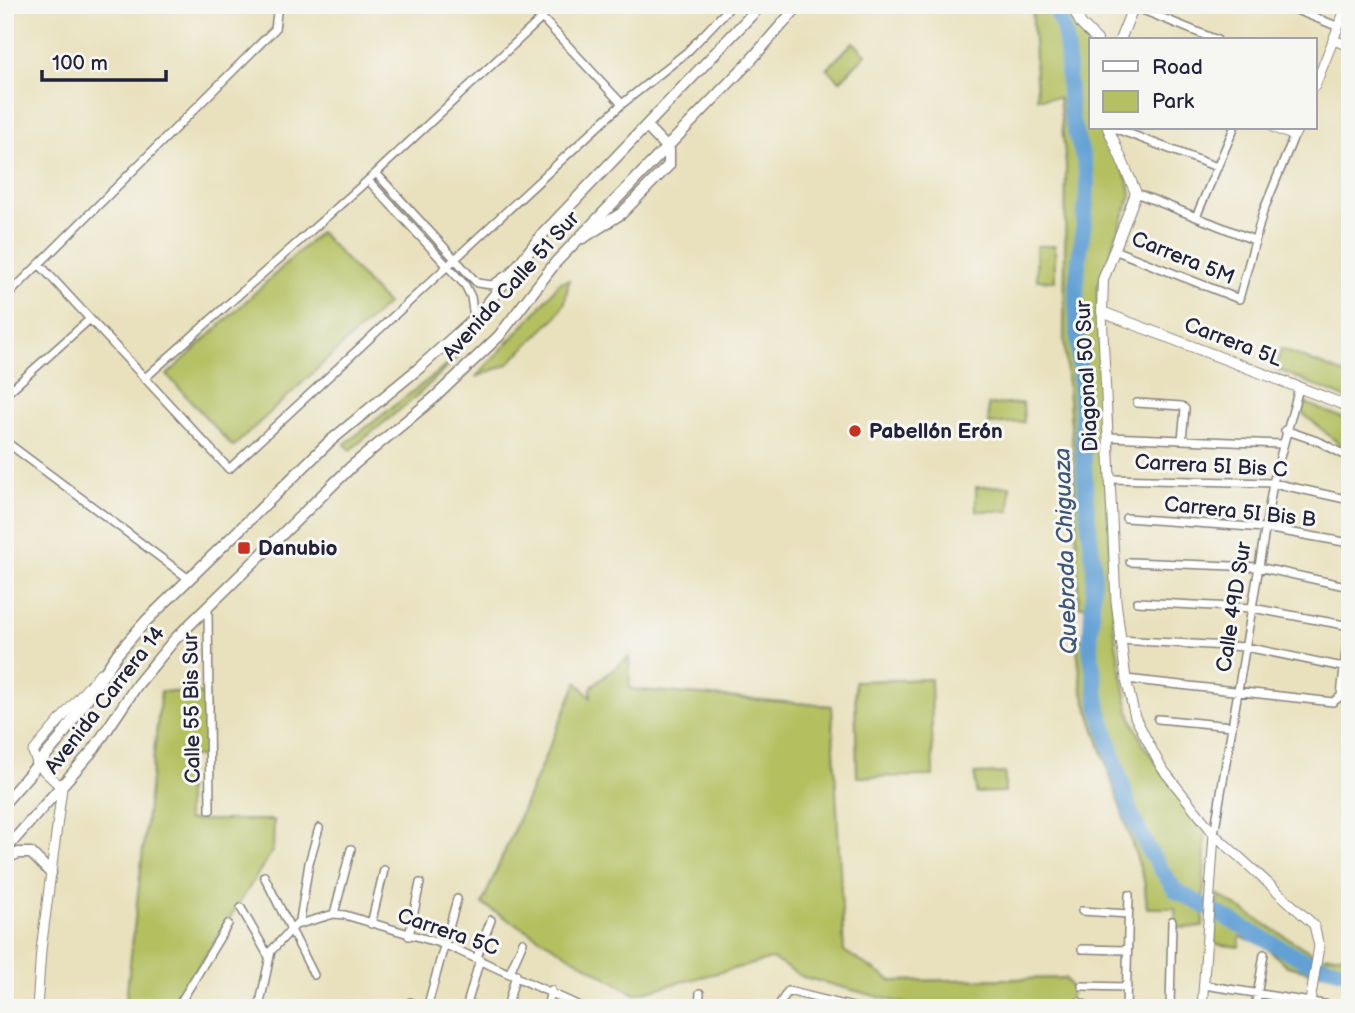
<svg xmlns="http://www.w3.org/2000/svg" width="1355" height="1013" font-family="'Balsamiq Sans',sans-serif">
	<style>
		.green { fill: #b4c061; stroke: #6b714e; stroke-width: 2 }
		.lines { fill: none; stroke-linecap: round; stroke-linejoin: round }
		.river { stroke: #64a1d5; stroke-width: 16 }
		.minor-casing { stroke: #86827c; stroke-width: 10 }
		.tertiary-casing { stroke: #86827c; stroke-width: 11 }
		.secondary-casing { stroke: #86827c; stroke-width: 12 }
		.primary-casing { stroke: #86827c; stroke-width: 13 }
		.minor { stroke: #fff; stroke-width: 7 }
		.tertiary { stroke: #fff; stroke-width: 9 }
		.secondary { stroke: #fff; stroke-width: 10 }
		.primary { stroke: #fff; stroke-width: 10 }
		.poi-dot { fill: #c8321e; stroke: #f6f6f2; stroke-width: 2.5 }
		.labels { text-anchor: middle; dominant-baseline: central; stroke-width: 6; stroke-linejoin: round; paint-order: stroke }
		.street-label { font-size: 21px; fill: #22223b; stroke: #f6f6f2 }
		.poi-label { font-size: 21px; font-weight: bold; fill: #22223b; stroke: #f6f6f2; text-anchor: start }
		.water-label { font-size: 23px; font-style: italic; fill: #3c5579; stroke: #f6f6f2 }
	</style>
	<rect width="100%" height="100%" fill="#f6f6f2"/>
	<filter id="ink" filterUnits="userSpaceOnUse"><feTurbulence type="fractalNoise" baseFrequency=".0143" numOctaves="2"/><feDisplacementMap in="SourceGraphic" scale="14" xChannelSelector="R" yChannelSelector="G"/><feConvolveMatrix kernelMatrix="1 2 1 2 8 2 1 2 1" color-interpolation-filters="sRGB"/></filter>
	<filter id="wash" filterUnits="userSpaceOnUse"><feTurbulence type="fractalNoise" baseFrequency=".00686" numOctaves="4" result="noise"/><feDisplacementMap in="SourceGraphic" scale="28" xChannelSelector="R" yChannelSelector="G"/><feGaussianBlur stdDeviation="1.57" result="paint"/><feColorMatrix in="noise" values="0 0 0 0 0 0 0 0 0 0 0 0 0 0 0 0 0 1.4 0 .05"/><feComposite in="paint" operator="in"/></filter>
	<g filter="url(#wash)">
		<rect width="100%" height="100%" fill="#e9e1bd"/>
		<!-- green -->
		<path class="green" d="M1032,5H1066L1075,25L1091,43V128H1105C1108,152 1129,171 1131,195L1097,289L1114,632L1129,712L1143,744L1205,833L1203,927L1176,928L1175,908H1147L1144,880L1082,690L1076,639L1086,640L1088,606H1079L1073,451L1064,338L1066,165L1059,98H1037Z
			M853,42L866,54L840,81L827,69Z
			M320,232L387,304L233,447L167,375Z
			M1036,246H1055V281L1037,280Z
			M569,280L565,302L556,317L507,365L476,377L537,311L560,282Z
			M1281,349L1350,376V400L1276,369Z
			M460,355L418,395L350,450L345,444Z
			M1023,403L1024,422L989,424L988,405Z
			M1305,403L1350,421V453L1301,412Z
			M1010,486V511H976V487Z
			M629,657L630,689L832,706L844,951L892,981L1065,978L1073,989L1067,1008H921L803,977L772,959L635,994L482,904L577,682L591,698V687Z
			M931,679L933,776L857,777L855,681Z
			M161,691L207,694L206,757L187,756V820H274L273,850L172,1008H125Z
			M1005,773V792L976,793L975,774Z
			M1217,894L1315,955L1311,972L1287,966L1261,943L1240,937L1239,947L1214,944Z
			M1350,954V975L1320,973L1325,956Z"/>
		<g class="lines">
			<!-- river -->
			<path class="river" d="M1053,5C1075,41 1064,80 1072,120C1076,141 1087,159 1087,182C1087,221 1076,259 1076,299L1086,501L1094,570L1090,649L1099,708L1131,814L1149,851L1175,890L1305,961L1350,973"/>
		</g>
	</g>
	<g filter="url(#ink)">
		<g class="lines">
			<defs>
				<path id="minor" d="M530,5L542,18
					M1284,5L1339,27
					M1133,6L1217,40
					M1114,128L1217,167
					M376,173L477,283L492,285L506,275
					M368,180L465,285L471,297L474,318
					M1136,193L1254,240
					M1196,217L1234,128
					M1114,250L1239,299L1263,212L1294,136
					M40,265L229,469L622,104L687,52L732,5
					M5,298L275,29L278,5
					M145,378L376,173L542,18L622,104
					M5,395L90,319
					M1137,403L1182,406L1185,409L1182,440
					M1285,430L1320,442L1350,458
					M1109,437L1281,444
					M5,441L189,579
					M1110,479L1273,483L1350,500
					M1126,518L1265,528L1350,543
					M1130,562L1258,567L1350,587
					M1137,602L1252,608L1350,626
					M208,608L210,810
					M1119,640L1246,647L1343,667
					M1126,679L1333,702L1341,696L1350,614
					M1158,719L1231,726
					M1214,834L1273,483L1299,388
					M264,876L314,975
					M241,908L269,957
					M1082,911L1128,914
					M334,914L351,849
					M371,924L384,870
					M296,925L334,914L345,915L446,945L584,1008
					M409,936L420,883
					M1082,949L1127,950
					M477,957L491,920
					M510,972L523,942
					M1204,985L1349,1008
					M1082,986L1127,987
					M410,1002L425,1008
					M1079,1002L1093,1008
					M177,1008L228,924
					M259,1008L271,951L300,920L309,863L319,828
					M427,1008L457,899
					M466,1008L480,959
					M507,1008L516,974
					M547,1008L551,990
					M653,1008L654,1003
					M699,1008L700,993
					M777,1008L788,991L857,1008
					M1126,1008L1129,895
					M1170,1008L1172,921
					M1255,1008L1264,954"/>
				<path id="tertiary" d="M1333,40L1350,46
					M1315,86L1347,5
					M1274,128L1294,136L1298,128
					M1102,312L1116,601L1126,679L1135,717L1161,767L1214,834L1314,925L1319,946L1309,1008
					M37,1008L41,950L62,788L38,765L33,752L100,673
					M1202,1008L1214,834"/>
				<path id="secondary" d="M1072,5L1081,24L1097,40
					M1120,40L1134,5
					M1108,128L1136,193L1103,280L1102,312L1350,407"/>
				<path id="primary" d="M583,238L622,213L669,165V150L646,126
					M5,802L60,739L118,653L146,621L329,442L418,369L481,312L541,236L761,5
					M5,850L94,749L137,685L175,639L352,466L434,398L499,336L556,262L750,61L799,5
					M5,858L19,853H31L51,873"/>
			</defs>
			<!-- minor casing -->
			<use href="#minor" class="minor-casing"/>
			<!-- tertiary casing -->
			<use href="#tertiary" class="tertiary-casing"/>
			<!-- secondary casing -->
			<use href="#secondary" class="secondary-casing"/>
			<!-- primary casing -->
			<use href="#primary" class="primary-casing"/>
			<!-- minor -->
			<use href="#minor" class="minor"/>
			<!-- tertiary -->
			<use href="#tertiary" class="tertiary"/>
			<!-- secondary -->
			<use href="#secondary" class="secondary"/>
			<!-- primary -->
			<use href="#primary" class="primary"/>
		</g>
	</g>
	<!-- markers -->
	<g class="poi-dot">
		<circle cx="855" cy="431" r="7"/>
		<rect x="237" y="541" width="14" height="14" rx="3.5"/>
	</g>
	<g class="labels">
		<!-- street labels -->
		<g class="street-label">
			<text transform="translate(1183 258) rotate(22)">Carrera 5M</text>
			<text transform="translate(511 286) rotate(-48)">Avenida Calle 51 Sur</text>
			<text transform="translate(1233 342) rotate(21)">Carrera 5L</text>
			<text transform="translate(1087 376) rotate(-93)">Diagonal 50 Sur</text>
			<text transform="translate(1211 466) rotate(3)">Carrera 5I Bis C</text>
			<text transform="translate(1240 512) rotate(6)">Carrera 5I Bis B</text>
			<text transform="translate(1234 607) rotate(-81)">Calle 49D Sur</text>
			<text transform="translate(105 700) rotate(-52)">Avenida Carrera 14</text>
			<text transform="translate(192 708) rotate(-91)">Calle 55 Bis Sur</text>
			<text transform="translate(448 932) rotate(19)">Carrera 5C</text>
		</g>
		<!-- poi labels -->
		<g class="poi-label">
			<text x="869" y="431">Pabellón Erón</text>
			<text x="258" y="548">Danubio</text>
		</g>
		<!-- water labels -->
		<g class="water-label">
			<text transform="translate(1066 551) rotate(-92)">Quebrada Chiguaza</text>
		</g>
	</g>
	<!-- margin -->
	<rect width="1355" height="1013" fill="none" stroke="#f6f6f2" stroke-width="28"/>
	<!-- legend -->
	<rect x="1089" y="38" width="228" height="91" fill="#f6f6f2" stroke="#a1a1a9" stroke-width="2"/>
	<rect x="1103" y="61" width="35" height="10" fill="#ffffff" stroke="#a1a1a9" stroke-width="2"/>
	<text x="1152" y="74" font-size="21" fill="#22223b">Road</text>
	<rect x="1103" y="91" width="35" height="21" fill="#b4c061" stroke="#a1a1a9" stroke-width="2"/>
	<text x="1152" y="108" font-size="21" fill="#22223b">Park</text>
	<!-- scale -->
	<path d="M42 70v10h124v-10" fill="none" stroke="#22223b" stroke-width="3.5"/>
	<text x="52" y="70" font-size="21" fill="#22223b" stroke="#f6f6f2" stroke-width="5" paint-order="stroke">100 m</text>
</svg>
